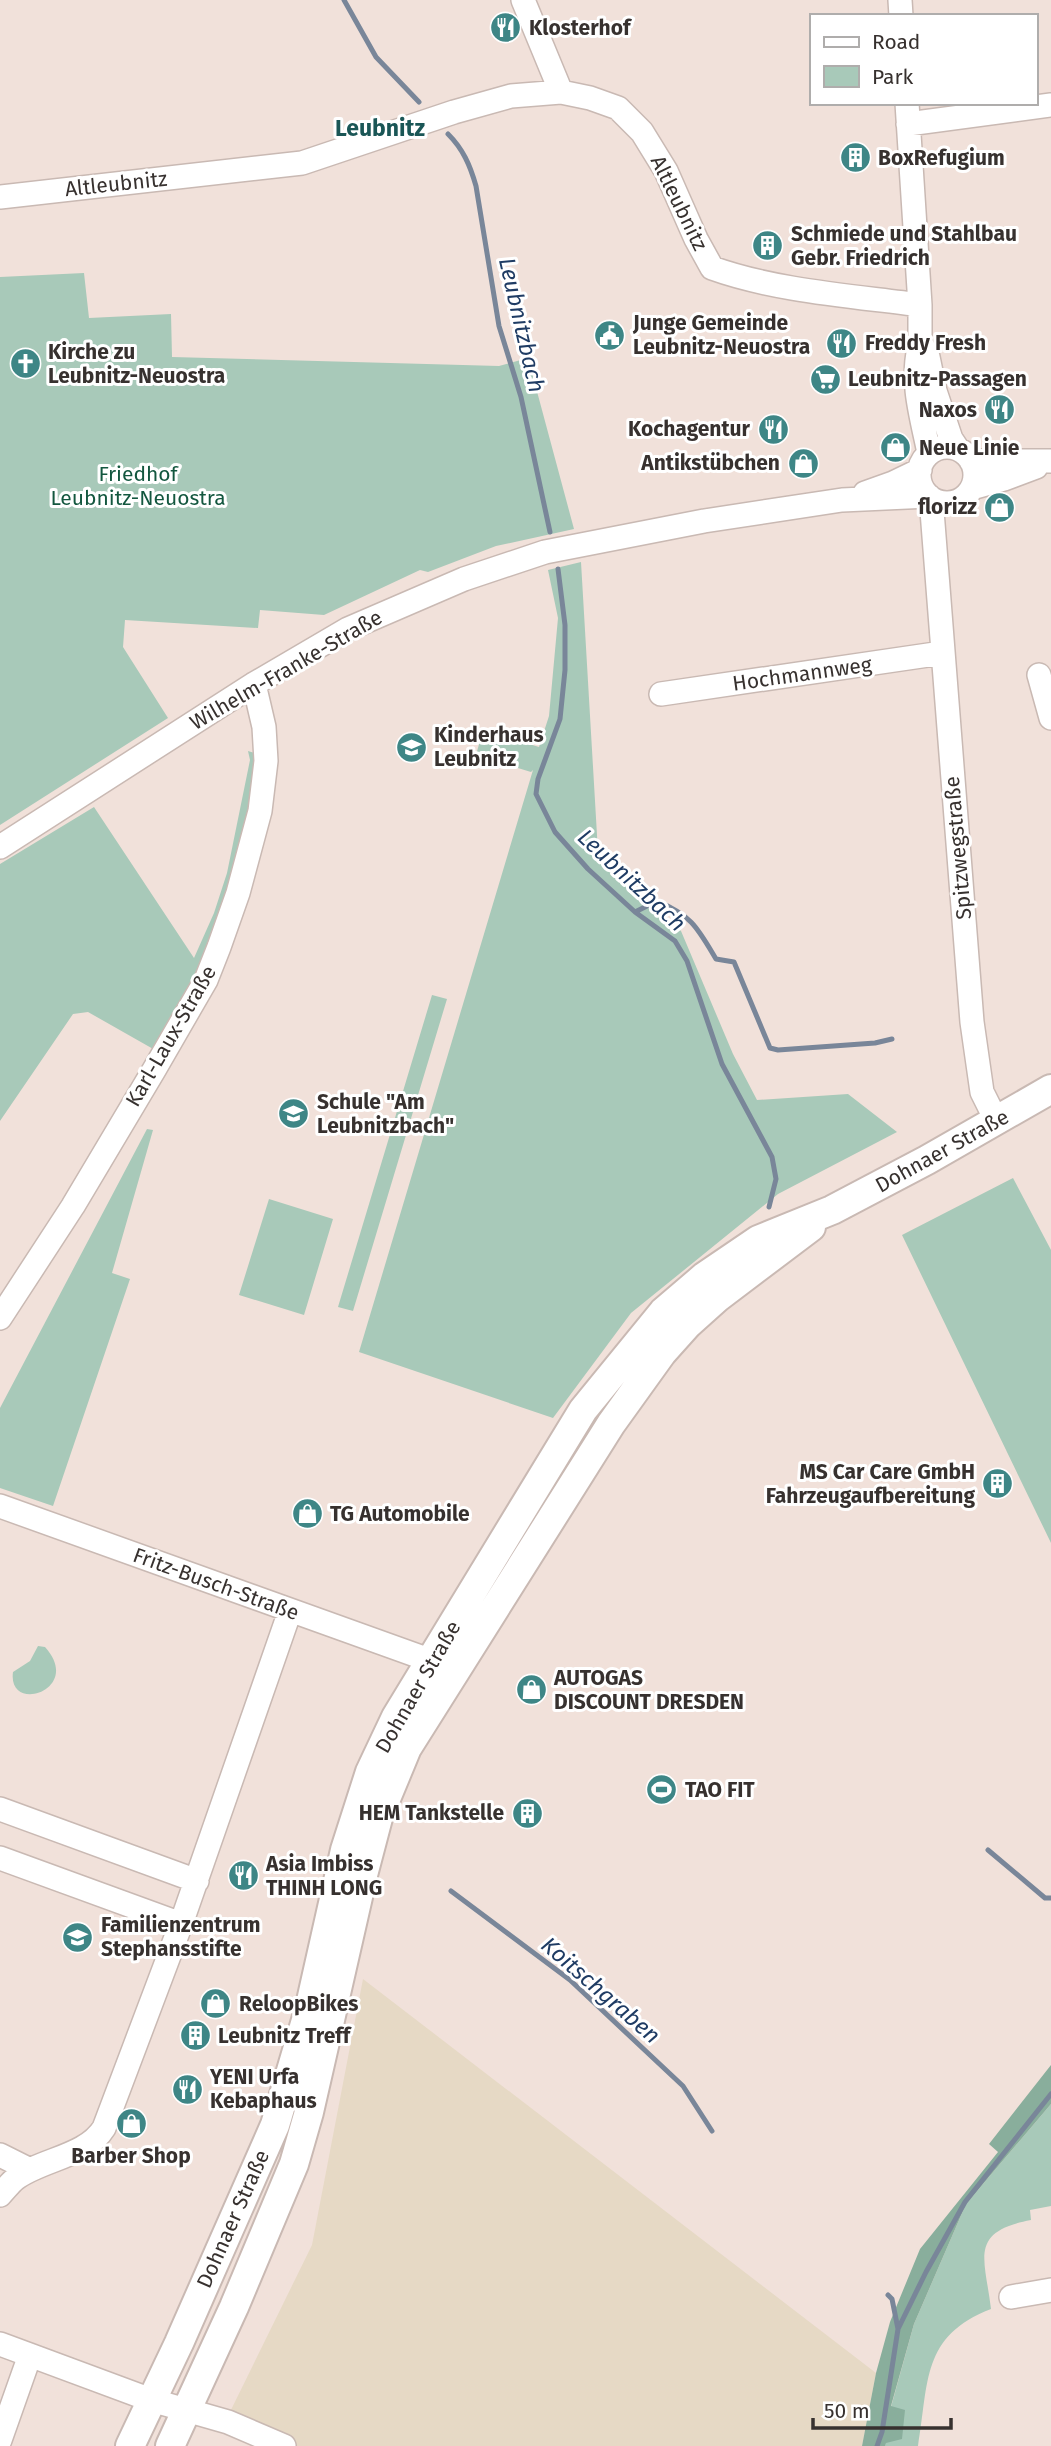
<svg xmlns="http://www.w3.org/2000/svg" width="1051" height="2446" font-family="'Fira Sans',sans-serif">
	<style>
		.industrial { fill: #e6d9c5 }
		.green { fill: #a8c9b9 }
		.forest { fill: #89ae9c }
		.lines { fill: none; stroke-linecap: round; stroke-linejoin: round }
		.stream { stroke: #798699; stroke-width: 5 }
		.minor-casing { stroke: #c9b9b3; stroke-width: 26 }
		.major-casing { stroke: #c9b9b3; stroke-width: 32 }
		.minor { stroke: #fff; stroke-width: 23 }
		.major { stroke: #fff; stroke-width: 28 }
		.labels { text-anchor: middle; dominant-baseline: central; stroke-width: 6; stroke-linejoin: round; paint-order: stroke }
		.poi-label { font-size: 21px; font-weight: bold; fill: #37312f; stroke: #fff; text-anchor: start }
		.street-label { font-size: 21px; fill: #37312f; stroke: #fff }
		.park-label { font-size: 21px; fill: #13573f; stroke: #fff }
		.neighbourhood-label { font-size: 23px; font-weight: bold; fill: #1a5656; stroke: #fff }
		.water-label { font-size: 23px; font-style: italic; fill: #1f3c64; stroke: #fff }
	</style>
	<rect width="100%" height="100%" fill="#f1e1da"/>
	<!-- industrial -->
	<path class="industrial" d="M363,1979L876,2373L862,2446H285L227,2418L312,2245Z"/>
	<!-- green -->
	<path class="green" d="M84,273L89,318L171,314L172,357L499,366L528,358L574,529L496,546L428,572L420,570L324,615L260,610L258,628L125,620L123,647L168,718L0,825V277Z
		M581,562L598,852L681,931L733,1054L757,1100L848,1094L897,1132L778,1194L631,1313L553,1418L359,1352L533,770L531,772L476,755L483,730L539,747L549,716L558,618L548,570Z
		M248,751L258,754L238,893L162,1054L88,1012L73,1014L0,1121V864L94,807L194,958L214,913L227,873L250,760Z
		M432,995L447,999L353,1311L338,1307Z
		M147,1129L153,1130L112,1273L130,1279L53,1506L0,1488V1408Z
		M1013,1178L1051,1250V1543L902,1235Z
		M269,1199L333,1219L304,1315L239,1295Z
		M38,1646L45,1647C84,1690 7,1715 13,1672L30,1661Z
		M1051,2104V2206L1030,2210L1031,2220C968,2232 985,2258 991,2309C921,2336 929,2382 918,2446H885L891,2407L914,2324L966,2204Z"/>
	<!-- forest -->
	<path class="forest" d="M1051,2065V2104L966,2204L914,2324L891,2406L905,2410L902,2439L886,2443L885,2446H862L876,2373L890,2322L920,2249L998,2152L989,2144Z"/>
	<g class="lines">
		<!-- stream -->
		<path class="stream" d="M344,0L376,57L419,102
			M448,134C463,149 470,165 476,186L499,326L521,397L550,532
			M558,569L565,625V670L560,719L538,779L536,794L555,832L588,869L635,912L675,941L687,961L722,1064L772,1157L776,1179L769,1207
			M635,912L657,901C692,916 697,927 716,959L734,962L770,1048L778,1050L875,1043L892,1039
			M988,1850L1045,1898H1051
			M451,1891L570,1980L683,2086L712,2131
			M888,2295L892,2299L898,2329
			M877,2446L882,2432L898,2329L926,2272L965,2202L1051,2094"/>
		<defs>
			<path id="minor" d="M523,0L561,92
				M900,0L901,16
				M907,103L920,305V341L928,357L935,391L951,439L957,448
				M908,124L1051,105
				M0,197L302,163L454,112L511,96L561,92L590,98L618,108L642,132L666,171L696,239L712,268C776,291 853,296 920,305
				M919,348C911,384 922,418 929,453
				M919 475a28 28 0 1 1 56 0a28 28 0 1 1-56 0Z
				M971,461H1051
				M972,488L1004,479L1036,467
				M865,493L893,483L920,470
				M931,498L972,1022L982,1092L997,1122
				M1039,675L1051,718
				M661,694L942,653
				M0,847L254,684L348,629L464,579L545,552L704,521L842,500L929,496
				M0,1318L73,1206L154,1070L206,980L219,947L238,893L260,811L266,761L264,727L254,684
				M0,1506L432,1661
				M0,1809L197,1881
				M0,1858L181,1924
				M0,2155L30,2170
				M0,2195C5,2190 10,2183 15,2179C41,2159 86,2157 104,2128L181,1924L290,1611
				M1011,2297L1051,2290
				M0,2344L151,2400L228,2422L284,2446
				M0,2440L30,2355"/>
			<path id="major" d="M130,2446L179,2343L275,2125L309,2010L345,1850L370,1772L396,1717L583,1410L663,1312L705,1276L758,1240L832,1210L927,1160L1051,1089
				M170,2446L234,2307L294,2164L309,2112L363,1875L378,1818L407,1748L611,1424L662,1353L688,1324L717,1298L811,1227"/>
		</defs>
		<!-- minor casing -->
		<use href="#minor" class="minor-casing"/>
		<!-- major casing -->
		<use href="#major" class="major-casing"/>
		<!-- minor -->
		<use href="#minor" class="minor"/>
		<!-- major -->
		<use href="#major" class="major"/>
	</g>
	<!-- icons -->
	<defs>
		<symbol id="restaurant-disc" viewBox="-11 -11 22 22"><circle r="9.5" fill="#3e8686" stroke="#fff"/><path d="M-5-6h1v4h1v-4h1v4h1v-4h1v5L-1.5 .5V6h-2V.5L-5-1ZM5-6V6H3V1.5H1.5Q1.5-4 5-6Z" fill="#fff"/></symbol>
		<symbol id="building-disc" viewBox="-11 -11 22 22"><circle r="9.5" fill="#3e8686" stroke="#fff"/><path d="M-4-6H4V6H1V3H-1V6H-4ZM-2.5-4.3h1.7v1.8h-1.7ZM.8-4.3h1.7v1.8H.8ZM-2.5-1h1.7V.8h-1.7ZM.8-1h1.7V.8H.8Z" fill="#fff"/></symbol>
		<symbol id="civic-disc" viewBox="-11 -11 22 22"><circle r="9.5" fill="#3e8686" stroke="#fff"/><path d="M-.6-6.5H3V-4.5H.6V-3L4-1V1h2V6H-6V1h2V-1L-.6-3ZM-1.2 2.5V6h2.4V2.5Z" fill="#fff"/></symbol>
		<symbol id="church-disc" viewBox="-11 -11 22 22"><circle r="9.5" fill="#3e8686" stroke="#fff"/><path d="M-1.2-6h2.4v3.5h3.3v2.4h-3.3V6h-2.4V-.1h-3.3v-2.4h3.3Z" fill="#fff"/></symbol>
		<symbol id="supermarket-disc" viewBox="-11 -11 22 22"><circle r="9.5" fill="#3e8686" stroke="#fff"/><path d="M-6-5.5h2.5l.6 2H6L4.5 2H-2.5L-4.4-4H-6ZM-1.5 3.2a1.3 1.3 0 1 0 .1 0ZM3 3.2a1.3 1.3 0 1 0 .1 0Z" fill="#fff"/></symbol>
		<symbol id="shop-disc" viewBox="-11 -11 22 22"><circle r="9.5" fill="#3e8686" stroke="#fff"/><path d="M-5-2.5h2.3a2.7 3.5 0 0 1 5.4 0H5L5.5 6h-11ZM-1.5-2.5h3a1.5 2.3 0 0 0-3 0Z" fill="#fff"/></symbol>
		<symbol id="school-disc" viewBox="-11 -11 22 22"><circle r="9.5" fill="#3e8686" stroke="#fff"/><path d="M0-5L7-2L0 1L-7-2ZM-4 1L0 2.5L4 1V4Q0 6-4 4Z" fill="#fff"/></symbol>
		<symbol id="stadium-disc" viewBox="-11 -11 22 22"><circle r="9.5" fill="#3e8686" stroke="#fff"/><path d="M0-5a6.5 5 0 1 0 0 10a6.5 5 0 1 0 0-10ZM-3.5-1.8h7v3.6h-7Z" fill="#fff"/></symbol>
	</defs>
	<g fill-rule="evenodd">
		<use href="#restaurant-disc" x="488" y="10" width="35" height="35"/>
		<use href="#building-disc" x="838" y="140" width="35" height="35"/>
		<use href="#building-disc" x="750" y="228" width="35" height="35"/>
		<use href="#civic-disc" x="592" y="318" width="35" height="35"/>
		<use href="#restaurant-disc" x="824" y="326" width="35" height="35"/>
		<use href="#church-disc" x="8" y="346" width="35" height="35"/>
		<use href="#supermarket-disc" x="808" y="362" width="35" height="35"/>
		<use href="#restaurant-disc" x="982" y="392" width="35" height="35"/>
		<use href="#restaurant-disc" x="756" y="412" width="35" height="35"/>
		<use href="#shop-disc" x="878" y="430" width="35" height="35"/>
		<use href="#shop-disc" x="786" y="446" width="35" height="35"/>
		<use href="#shop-disc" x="982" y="490" width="35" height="35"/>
		<use href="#school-disc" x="394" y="730" width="35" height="35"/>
		<use href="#school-disc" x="276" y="1096" width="35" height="35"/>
		<use href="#building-disc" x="980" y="1466" width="35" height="35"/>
		<use href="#shop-disc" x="290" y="1496" width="35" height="35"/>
		<use href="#shop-disc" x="514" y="1672" width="35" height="35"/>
		<use href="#stadium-disc" x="644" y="1772" width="35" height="35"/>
		<use href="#building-disc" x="510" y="1796" width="35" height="35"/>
		<use href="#restaurant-disc" x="226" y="1858" width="35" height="35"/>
		<use href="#school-disc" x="60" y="1920" width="35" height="35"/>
		<use href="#shop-disc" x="198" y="1986" width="35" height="35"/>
		<use href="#building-disc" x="178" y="2018" width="35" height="35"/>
		<use href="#restaurant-disc" x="170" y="2072" width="35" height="35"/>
		<use href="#shop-disc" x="114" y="2106" width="35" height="35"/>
	</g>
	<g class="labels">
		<!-- poi labels -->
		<g class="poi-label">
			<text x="529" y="28">Klosterhof</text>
			<text x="878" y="158">BoxRefugium</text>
			<text x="791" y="234">Schmiede und Stahlbau<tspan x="791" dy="24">Gebr. Friedrich</tspan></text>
			<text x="633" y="323">Junge Gemeinde<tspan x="633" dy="24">Leubnitz-Neuostra</tspan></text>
			<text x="865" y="343">Freddy Fresh</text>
			<text x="48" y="352">Kirche zu<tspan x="48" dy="24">Leubnitz-Neuostra</tspan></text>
			<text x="848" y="379">Leubnitz-Passagen</text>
			<text x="977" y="410" text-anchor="end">Naxos</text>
			<text x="750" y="429" text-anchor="end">Kochagentur</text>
			<text x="919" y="448">Neue Linie</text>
			<text x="780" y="463" text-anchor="end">Antikstübchen</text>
			<text x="977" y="507" text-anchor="end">florizz</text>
			<text x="434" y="735">Kinderhaus<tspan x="434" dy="24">Leubnitz</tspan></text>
			<text x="317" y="1102">Schule "Am<tspan x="317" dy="24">Leubnitzbach"</tspan></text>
			<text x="975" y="1472" text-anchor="end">MS Car Care GmbH<tspan x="975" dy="24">Fahrzeugaufbereitung</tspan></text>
			<text x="330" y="1514">TG Automobile</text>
			<text x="554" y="1678">AUTOGAS<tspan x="554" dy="24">DISCOUNT DRESDEN</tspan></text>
			<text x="685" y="1790">TAO FIT</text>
			<text x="504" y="1813" text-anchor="end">HEM Tankstelle</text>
			<text x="266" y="1864">Asia Imbiss<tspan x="266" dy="24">THINH LONG</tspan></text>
			<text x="101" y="1925">Familienzentrum<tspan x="101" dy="24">Stephansstifte</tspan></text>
			<text x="239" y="2004">ReloopBikes</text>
			<text x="218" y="2036">Leubnitz Treff</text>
			<text x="210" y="2077">YENI Urfa<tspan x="210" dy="24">Kebaphaus</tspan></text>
			<text x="131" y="2156" text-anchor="middle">Barber Shop</text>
		</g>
		<!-- street labels -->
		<g class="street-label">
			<text transform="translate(116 184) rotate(-6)">Altleubnitz</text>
			<text transform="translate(679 203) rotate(64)">Altleubnitz</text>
			<text transform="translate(286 670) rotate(-30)">Wilhelm-Franke-Straße</text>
			<text transform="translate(802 674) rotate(-8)">Hochmannweg</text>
			<text transform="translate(958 848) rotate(-95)">Spitzwegstraße</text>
			<text transform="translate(171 1036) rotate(-60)">Karl-Laux-Straße</text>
			<text transform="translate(942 1151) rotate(-29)">Dohnaer Straße</text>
			<text transform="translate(216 1584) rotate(20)">Fritz-Busch-Straße</text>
			<text transform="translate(418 1687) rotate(-60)">Dohnaer Straße</text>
			<text transform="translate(233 2219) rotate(-66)">Dohnaer Straße</text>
		</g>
		<!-- park labels -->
		<g class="park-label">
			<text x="138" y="474">Friedhof<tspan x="138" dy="24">Leubnitz-Neuostra</tspan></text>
		</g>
		<!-- neighbourhood labels -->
		<g class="neighbourhood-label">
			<text x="380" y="128">Leubnitz</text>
		</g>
		<!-- water labels -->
		<g class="water-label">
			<text transform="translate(522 325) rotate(77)">Leubnitzbach</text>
			<text transform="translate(632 880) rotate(43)">Leubnitzbach</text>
			<text transform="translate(601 1990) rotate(41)">Koitschgraben</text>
		</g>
	</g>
	<!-- legend -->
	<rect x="810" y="14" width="228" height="91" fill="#ffffff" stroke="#afadac" stroke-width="2"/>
	<rect x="824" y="37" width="35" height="10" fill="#ffffff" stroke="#afadac" stroke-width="2"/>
	<text x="872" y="49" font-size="21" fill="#37312f">Road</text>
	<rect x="824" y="66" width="35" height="21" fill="#a8c9b9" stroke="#afadac" stroke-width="2"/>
	<text x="872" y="84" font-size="21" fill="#37312f">Park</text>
	<!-- scale -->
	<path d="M813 2418v10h138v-10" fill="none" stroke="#37312f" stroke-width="3.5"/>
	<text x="824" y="2418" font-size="21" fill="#37312f" stroke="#ffffff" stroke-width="5" paint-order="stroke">50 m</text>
</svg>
